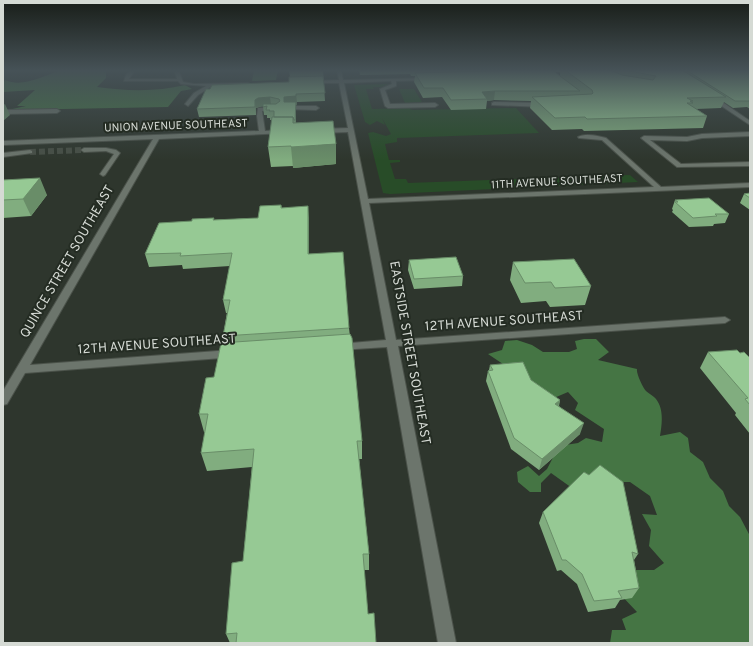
<svg xmlns="http://www.w3.org/2000/svg" width="753" height="646" font-family="Overpass,sans-serif">
	<style>
		.green { fill: #284c28 }
		.forest { fill: #457544 }
		.lines { fill: none; stroke-linecap: round; stroke-linejoin: round }
		.minor-tunnel { stroke: #474f46; stroke-width: 6; stroke-dasharray: 6 3; stroke-linecap: butt }
		.minor-casing { stroke: #4b524a; stroke-width: 2 }
		.minor { fill: #6c756c; fill-rule: evenodd }
		.wall { fill: #81ad7f; fill-rule: evenodd }
		.shaded-wall { fill: #698d68 }
		.building { fill: #96c994; stroke: #698d68 }
		.labels { text-anchor: middle; dominant-baseline: central; stroke-width: 4; stroke-linejoin: round; paint-order: stroke }
		.far-street-label { font-size: 11px; fill: #d5dad4; stroke: #242c23 }
		.street-label { font-size: 13px; fill: #d5dad4; stroke: #242c23 }
	</style>
	<rect width="100%" height="100%" fill="#2e362d"/>
	<!-- green -->
	<path class="green" d="M388,84L382,87H373L374,89H366L372,109L409,108L412,110L516,108L539,133L397,138V142L385,144L389,160H400V162L390,163L395,179H406L408,183L630,175L638,182L390,194L383,193L368,133L373,132L386,136L391,134L382,118L385,125L377,121L370,125L365,122L354,85Z
		M399,89H414L422,102L405,103Z"/>
	<!-- forest -->
	<path class="forest" d="M61,70H106V78L97,87C127,91 156,92 185,85L192,89L181,91L168,107L8,110L26,106H17L35,90L3,92V82L5,80C23,88 43,76 61,70Z
		M254,70H278L276,80L252,81Z
		M584,339H596L609,352L598,360L637,369C636,373 643,388 646,391C649,394 654,396 656,399C664,409 662,424 660,436L680,432L688,438L690,452L703,462L710,478L723,491L729,506L740,517L750,536V643H610L612,630H626L622,619L637,612L620,594L631,570H654L664,563L649,546L651,530L642,514L657,515L650,496L630,482H611L572,488L551,473L541,483V492H530L518,482L517,472L528,466L539,476L547,469L559,446L578,443L586,438L602,442L604,429L575,410L578,403L568,392L554,398L488,354L502,350L505,341L517,340L532,345L543,352H569L577,349L575,341Z"/>
	<g class="lines">
		<!-- minor-tunnel -->
		<path class="minor-tunnel" d="M30,152L84,150"/>
		<defs>
			<path id="minor" d="M131,70H135L129,79H177L175,72L171,70C180,69 180,74 183,82L194,84L248,83L250,84L248,85L212,86L198,95L188,106L185,104L194,93L206,86L181,84L178,81H124L126,75Z
				M337,70H341L343,80L430,78L428,80L396,81V86L385,90L390,104L435,103L438,105L435,107L388,108L385,106L380,89L392,84L391,81L344,83L368,199L654,187L602,140L579,138L578,137C586,133 598,136 606,138L661,187L750,183V187L369,203L396,340L725,317L730,320L725,323L398,346L456,643H438L387,347L339,350L335,349L334,347L335,345L339,344L386,340L348,132L321,133L318,131L321,129L348,128L339,83H310L308,82L310,81L339,80Z
				M711,97H715L750,121V125L711,99Z
				M494,102L544,103L547,105L544,107L492,105V103Z
				M288,106H316L319,108L316,110L286,109V107Z
				M276,107L278,108V110L262,111L265,131L283,130L285,131V133L159,139L30,365L231,350L235,351L236,354L235,357L25,373L7,404L3,405V391L153,139L3,145V141L259,131L257,116L258,108Z
				M3,110L57,109L60,111L57,113L3,114Z
				M750,132V136L702,138L687,141L650,140L681,164L750,162V166L677,167L641,138L644,136L687,137L702,134Z
				M106,148L116,150L120,153L105,175L103,176L100,174L114,154L106,151L84,152L81,150L84,148Z
				M30,150L32,151V153L3,157V153Z"/>
		</defs>
		<!-- minor casing -->
		<use href="#minor" class="minor-casing"/>
		<!-- minor -->
		<use href="#minor" class="minor"/>
	</g>
	<!-- wall -->
	<path class="wall" d="M289,70H323L325,101L297,102V104L296,105V123L336,164L293,168V166L271,167L268,147L272,120H270V118H267V115H264L263,106L259,107L256,108V115L199,117L197,109L289,82L290,77Z
		M359,70H750V109L747,107L733,108L724,102L721,108L696,109L707,116L703,128L584,131L582,129L552,130L530,108L531,101L494,100L487,101L486,109L451,110L442,97L423,98L414,82L415,76H411L410,74L360,75ZM555,72H560V76Z
		M3,180L47,195L31,216L3,218Z
		M750,193V210L740,203L744,194Z
		M675,200L729,214L725,223L714,224L713,226L689,227L672,212L673,210L672,209Z
		M281,205L282,208L309,218V254L349,328L362,441V459H359L369,554V570H364L368,614L376,643H230L226,634L243,561L252,467L207,471L201,453L205,432H204L199,414L214,377L225,343L223,336L227,313H226L223,300L230,266L183,269L182,265L149,267L145,254L192,221L214,218V220L258,218Z
		M409,260L463,276L462,286L414,289L408,270Z
		M513,262L591,286L585,305L550,307L546,301L521,303L510,280Z
		M708,352L740,353L749,357H750V434L735,415L736,413L700,368Z
		M490,365L531,380L560,400L559,406L580,434L539,470L511,449L486,381L488,371L489,370Z
		M543,512L638,554L634,560L639,588L632,598L620,600L615,608L588,612L577,584L561,570L557,571L539,523Z"/>
	<!-- shaded-wall -->
	<path class="shaded-wall" d="M495,91L494,100L487,101V99L482,92Z
		M296,94L297,102V104L296,105V111L295,129V120L284,102V97Z
		M270,97L271,105L259,107L256,108V115L255,100L258,98Z
		M5,104L10,115L3,121V105Z
		M336,144V164L293,168L291,147Z
		M40,178L47,195L31,216L23,199Z
		M308,206L309,218V267L308,254Z
		M560,400L557,411L555,404Z
		M584,423L580,434L539,470L542,459Z"/>
	<!-- building -->
	<path class="building" d="M525,70H552L580,91H495L482,92L487,99L451,100L443,88H424L415,73Z
		M565,70H610L622,75L653,80L656,76L624,70H682L726,97L687,98L693,101H690L693,103H687L707,116L587,119L585,117L555,118L532,97L592,94L593,93L592,90Z
		M686,70H750V101H735Z
		M323,76L325,93L296,94V96L284,97V102H296L295,120H294L293,117H274V111H269L270,110H266L267,106L263,107V104H276L280,101L279,99L270,97L258,98L255,100V107L197,109L206,89H210L212,85L289,82V77Z
		M272,117H293V123L333,121L336,144L291,147V146L268,147Z
		M40,178L23,199L3,200V180Z
		M750,193V198L744,194Z
		M709,198L729,214H715L717,216L693,218L675,202H678L675,200Z
		M281,205V208L308,206V254L343,252L349,328L223,336L230,300H223L232,253L180,256L181,253L145,254L159,223L192,221V219L214,218L213,220L258,218L260,206Z
		M456,257L463,276L414,279L409,260Z
		M574,259L591,286L555,288L551,282L525,283L513,262Z
		M350,334L352,338L362,441H357L369,554H363L368,614L374,613L376,643H236L237,633L226,634L232,563L243,561L254,449L201,453L208,414H199L206,378L214,377L221,343Z
		M737,350L740,353L744,352L749,357H750V405L745,399L748,398L708,352Z
		M523,362L531,380L560,400L555,404L584,423L542,459L514,438L488,371L493,370L490,365Z
		M600,465L623,482L638,554L632,552L639,588L618,591L622,598L594,601L582,574L566,560H562L543,512L584,472L589,475Z"/>
	<!-- sky -->
	<linearGradient id="sky" x2="0" y2="1"><stop stop-color="#191e19"/><stop offset="0.44" stop-color="#465257"/><stop offset="1" stop-color="#465257" stop-opacity="0"/></linearGradient>
	<rect width="753" height="160" fill="url(#sky)"/>
	<g class="labels">
		<!-- far-street labels -->
		<g class="far-street-label">
			<text transform="translate(176 126) rotate(-2)">UNION AVENUE SOUTHEAST</text>
			<text transform="translate(557 182) rotate(-3)">11TH AVENUE SOUTHEAST</text>
		</g>
		<!-- street labels -->
		<g class="street-label">
			<text transform="translate(68 262) rotate(-60)">QUINCE STREET SOUTHEAST</text>
			<text transform="translate(504 322) rotate(-4)">12TH AVENUE SOUTHEAST</text>
			<text transform="translate(157 345) rotate(-4)">12TH AVENUE SOUTHEAST</text>
			<text transform="translate(409 353) rotate(80)">EASTSIDE STREET SOUTHEAST</text>
		</g>
	</g>
	<!-- border -->
	<rect width="753" height="646" fill="none" stroke="#d5dad4" stroke-width="8"/>
</svg>
